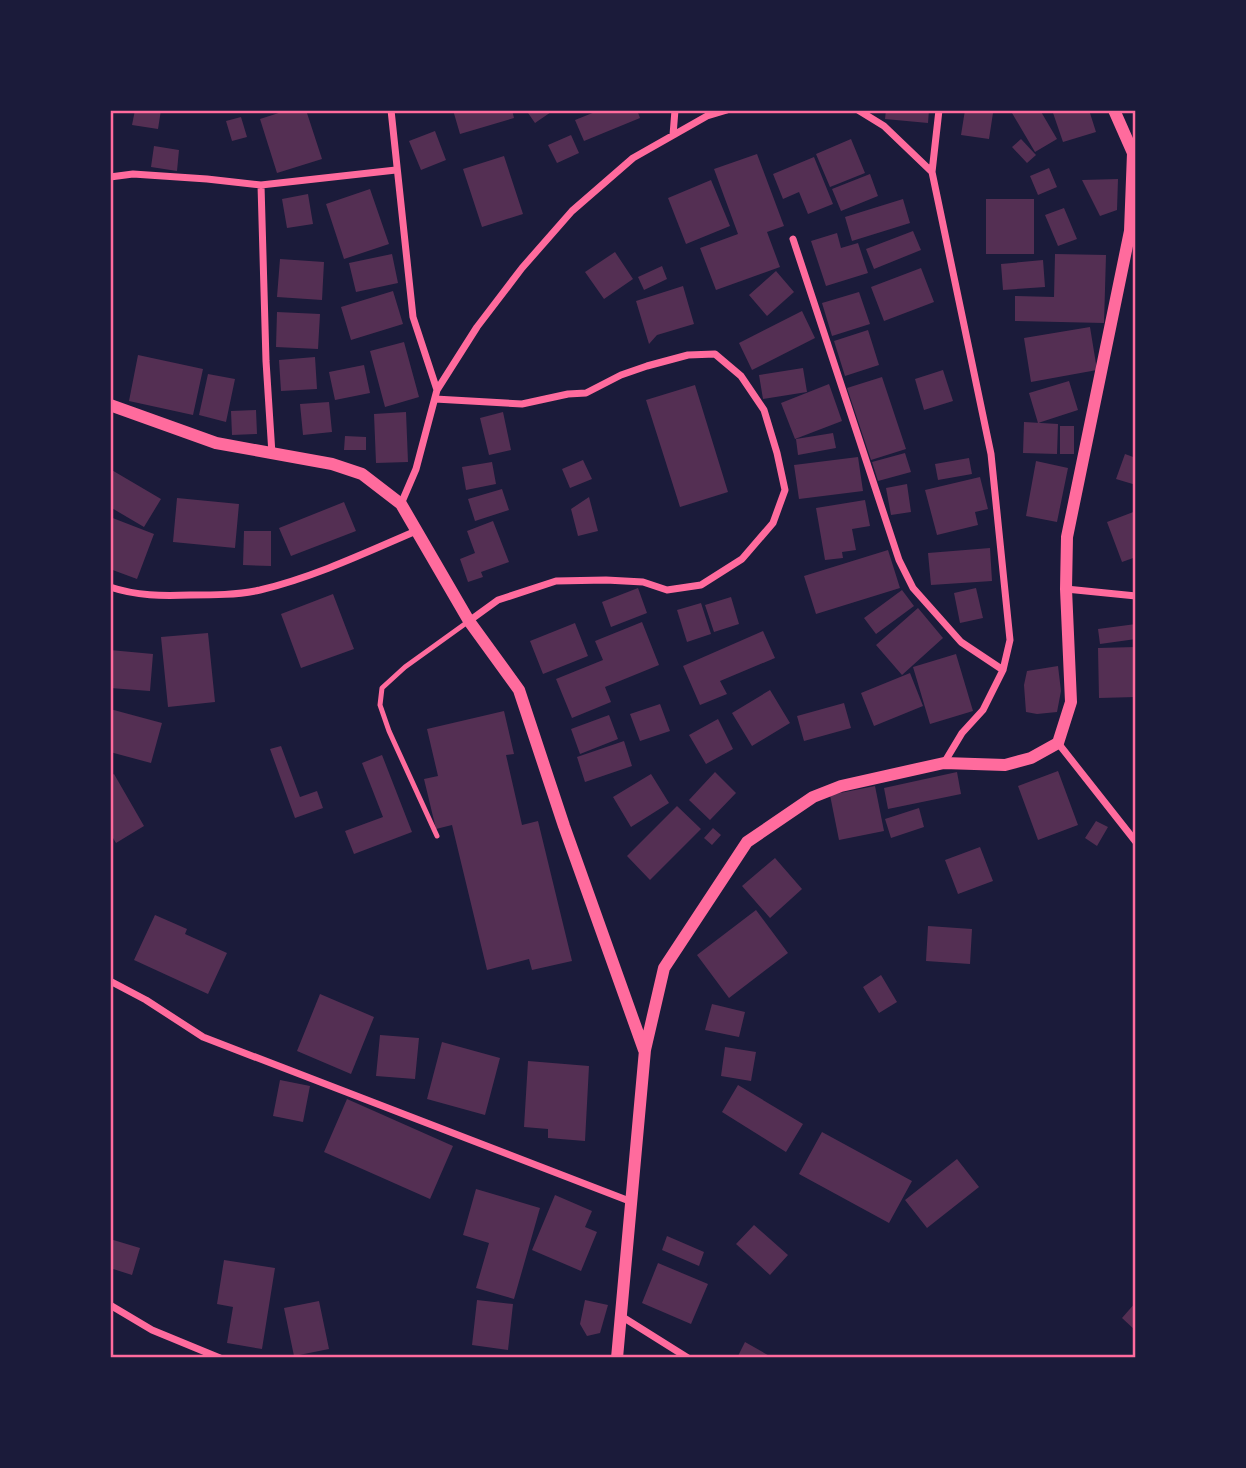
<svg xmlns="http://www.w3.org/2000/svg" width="1246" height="1468" font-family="Poppins,sans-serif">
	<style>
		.building { fill: #542f53 }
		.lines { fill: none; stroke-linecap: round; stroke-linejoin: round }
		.service { stroke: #ff6b9d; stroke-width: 5 }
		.minor { stroke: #ff6b9d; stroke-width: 7 }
		.tertiary { stroke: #ff6b9d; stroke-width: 12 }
		.neatline { fill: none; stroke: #ff6b9d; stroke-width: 2.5 }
	</style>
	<rect width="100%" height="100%" fill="#1b1b3a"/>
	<!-- building -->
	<path class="building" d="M135,110H161L158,129L132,125Z
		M288,110H306L322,159L277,173L260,119Z
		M453,110H512L514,118L460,134Z
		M526,110H554L535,123Z
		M600,110H637L640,118L584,141L575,120Z
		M886,110H929L928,123L885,119Z
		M965,110L993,113L989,139L961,135Z
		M1018,110H1040L1057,139L1035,152L1012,113Z
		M1052,110H1089L1096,132L1063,142Z
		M241,117L247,137L232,141L226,121Z
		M435,131L446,160L421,170L409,141Z
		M571,135L579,153L557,163L548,145Z
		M851,139L865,173L830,187L816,154Z
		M1021,139L1036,155L1027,163L1012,147Z
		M154,146L179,150L177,171L151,167Z
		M757,154L784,226L767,232L780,267L716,290L700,248L738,234L714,169Z
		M504,156L523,214L482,227L463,169Z
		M814,157L833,204L808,214L799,192L783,199L773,174Z
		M1049,168L1057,187L1038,195L1030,176Z
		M870,174L878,196L841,211L832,189Z
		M1118,179L1117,210L1100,216L1082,180Z
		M711,180L730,226L686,244L668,198Z
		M370,189L389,244L344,259L326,204Z
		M308,194L313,224L287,228L282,199Z
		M903,199L910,223L852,241L845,217Z
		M986,199H1034V254H986Z
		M1064,208L1077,239L1058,246L1045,215Z
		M913,231L921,250L874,269L866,249Z
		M837,233L841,248L858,243L868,273L826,286L811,241Z
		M615,252L633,279L604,299L585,272Z
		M392,254L398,283L356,292L349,263Z
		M1055,254L1106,255L1104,323L1015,321V296L1054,297Z
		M280,259L324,262L322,300L277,297Z
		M1043,260L1045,287L1003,290L1001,264Z
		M662,266L667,279L644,290L638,277Z
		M921,268L934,302L884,321L871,287Z
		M776,271L794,292L767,316L749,295Z
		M683,286L694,324L657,335L649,344L636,301Z
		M393,291L403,324L351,340L341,307Z
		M859,292L870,324L832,336L822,303Z
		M802,311L815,338L752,370L739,343Z
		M277,312L320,314L318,349L276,347Z
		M1090,327L1097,370L1031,382L1024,338Z
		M868,330L879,365L845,376L834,341Z
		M404,342L419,397L385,407L370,351Z
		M138,355L203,369L193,415L129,401Z
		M315,357L317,389L281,391L279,360Z
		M364,365L370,393L335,400L329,372Z
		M803,368L807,392L763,399L759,375Z
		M943,370L953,401L924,410L915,379Z
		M208,374L235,379L226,422L199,415Z
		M882,377L906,449L871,460L847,388Z
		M1069,381L1078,410L1038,423L1029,393Z
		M829,384L842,421L795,439L781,403Z
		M695,385L728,492L680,507L646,400Z
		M329,402L332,432L303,435L300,404Z
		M256,410L257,434L232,435L231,411Z
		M406,412L408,462L376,463L374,414Z
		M503,412L511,450L489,455L480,418Z
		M1024,422L1058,424L1057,454L1023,453Z
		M1060,426H1074V454H1060Z
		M833,433L836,448L798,455L796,439Z
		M345,436L366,437V450H344Z
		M905,453L911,472L878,481L872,462Z
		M1125,454L1136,458V485L1116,479Z
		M858,457L863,491L799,499L794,465Z
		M969,458L972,474L938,480L935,464Z
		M583,460L592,479L570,488L562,469Z
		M1036,461L1068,468L1057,522L1026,516Z
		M492,462L496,484L466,490L462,467Z
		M110,469L161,499L144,527L110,507Z
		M980,477L988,509L975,512L978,525L937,535L925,490Z
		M907,484L911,512L891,515L886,488Z
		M502,489L509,510L475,521L468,499Z
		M589,497L598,531L578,536L571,509Z
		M177,498L239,504L235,548L173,542Z
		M865,500L870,526L852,529L856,550L842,552L843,558L825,560L816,508Z
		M344,502L356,531L291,556L279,528Z
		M1136,511V557L1122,562L1107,522Z
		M110,517L154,534L137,579L110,569Z
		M493,521L509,562L481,572L483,577L468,582L460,559L475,553L467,531Z
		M244,531H271V566L243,565Z
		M990,548L992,581L931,585L928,553Z
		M888,550L900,588L816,614L804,576Z
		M638,588L647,613L611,627L602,602Z
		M976,588L983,618L960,623L954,593Z
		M902,590L914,606L876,634L864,618Z
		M333,594L354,649L301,668L281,614Z
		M731,597L739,624L714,632L705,605Z
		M701,603L711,634L687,642L677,610Z
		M918,608L943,638L902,675L876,645Z
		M642,622L659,665L605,687L611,702L572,718L556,679L603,660L595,641Z
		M575,623L588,656L543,674L530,641Z
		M1136,624V639L1100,644L1098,629Z
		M763,631L775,658L720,681L727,694L700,705L683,666Z
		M208,633L215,702L168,707L161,637Z
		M1136,647V697L1099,698L1098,648Z
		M110,650L153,654L150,691L110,688Z
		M956,654L973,711L930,724L913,667Z
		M1058,666L1061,691L1057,712L1037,714L1026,712L1024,685L1027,671Z
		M910,673L923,706L874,726L861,693Z
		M770,690L790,723L752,746L732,713Z
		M844,703L851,728L804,741L797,716Z
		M660,704L670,731L640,741L630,714Z
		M110,709L162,723L151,763L110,752Z
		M504,711L514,754L506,755L522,825L538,821L572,961L532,970L529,959L487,970L452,825L436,829L424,779L438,776L427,729Z
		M609,715L618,739L580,754L571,729Z
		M718,719L733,749L706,764L689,735Z
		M624,741L632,766L585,782L577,757Z
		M281,746L300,797L317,791L323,808L295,818L270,749Z
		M382,755L412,832L354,854L345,831L383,817L362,763Z
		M1058,771L1078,825L1038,840L1018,786Z
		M715,772L736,793L710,820L689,800Z
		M957,772L961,794L888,809L884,788Z
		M114,774L144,826L116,843L110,833V776Z
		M651,774L669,803L631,827L613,797Z
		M875,786L884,831L839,840L830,795Z
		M677,806L701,829L650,880L627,856Z
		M919,808L924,827L891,838L885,819Z
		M1096,821L1108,827L1097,846L1085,838Z
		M713,828L721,835L712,845L704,838Z
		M980,847L993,881L958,894L945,860Z
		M775,858L802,889L770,918L742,886Z
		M756,910L788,953L729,998L697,955Z
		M155,915L187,929L185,934L227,953L208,994L134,960Z
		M928,926L972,929L970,964L926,961Z
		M881,975L897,1002L879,1013L863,987Z
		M320,994L374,1017L351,1074L297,1051Z
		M712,1004L745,1012L739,1037L705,1030Z
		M380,1035L419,1038L415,1079L376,1076Z
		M442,1042L500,1058L485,1115L427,1099Z
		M725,1047L756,1052L751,1081L721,1076Z
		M528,1061L589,1066L585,1141L548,1138V1129L524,1127Z
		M280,1080L310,1086L303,1122L273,1116Z
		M738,1085L803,1124L786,1152L722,1112Z
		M347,1099L453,1146L430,1199L324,1152Z
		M822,1132L912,1181L889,1223L799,1174Z
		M957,1159L979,1187L927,1228L905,1200Z
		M476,1189L540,1208L514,1299L476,1288L489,1243L463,1235Z
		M555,1195L592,1211L585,1227L597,1232L581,1271L532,1250Z
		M754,1225L788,1255L770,1275L736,1244Z
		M667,1236L704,1252L699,1266L662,1250Z
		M110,1239L140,1248L132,1275L110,1268Z
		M224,1260L275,1268L262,1349L227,1343L233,1307L217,1304Z
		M658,1263L708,1284L691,1324L642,1303Z
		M477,1300L513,1304L508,1350L472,1345Z
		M585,1300L608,1305L600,1333L587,1336L580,1324Z
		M319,1301L329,1349L294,1356L284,1308Z
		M1136,1302V1331L1122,1318Z
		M745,1342L773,1358H737Z"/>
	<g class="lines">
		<!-- service -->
		<path class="service" d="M437,836L389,731L380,705L382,688L405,667L469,621"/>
		<!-- minor -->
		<path class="minor" d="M391,110L413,317L437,390L416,469L401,504
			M858,110L884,126L932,172L991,454L1010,640L1003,670L983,710L962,733L944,763
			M673,135L675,110
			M932,172L939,110
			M110,177L133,174L207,179L261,185L396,170
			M261,185L266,361L272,454
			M793,239L899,560L913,588L961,642L1003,670
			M437,390L477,327L522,268L572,211L633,158L707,116L727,110
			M435,399L522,404L568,394L586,393L621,375L647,366L688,355L715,354L741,376L764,410L777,453L785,490L773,523L742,559L701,585L667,590L643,582L606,580L556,581L498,600L469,621
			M110,587C137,596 162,596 190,595C213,595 237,595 260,590C314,577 365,553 416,531
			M1066,589L1136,596
			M1058,743L1136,842
			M110,981L146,1000L203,1037L632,1202
			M110,1305L152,1330L220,1358
			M621,1316L688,1358"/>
		<!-- tertiary -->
		<path class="tertiary" d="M110,405L216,443L332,464L362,474L401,504L469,621L519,690L564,826L644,1050
			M617,1358L645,1050L664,968L747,842L813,797L841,786L944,763L1005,765L1031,758L1058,743L1071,702L1066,589L1067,537L1130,231L1133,153L1114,110"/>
	</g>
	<!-- border -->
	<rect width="1246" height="1468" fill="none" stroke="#1b1b3a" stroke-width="224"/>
	<rect x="112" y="112" width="1022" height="1244" class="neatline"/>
</svg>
